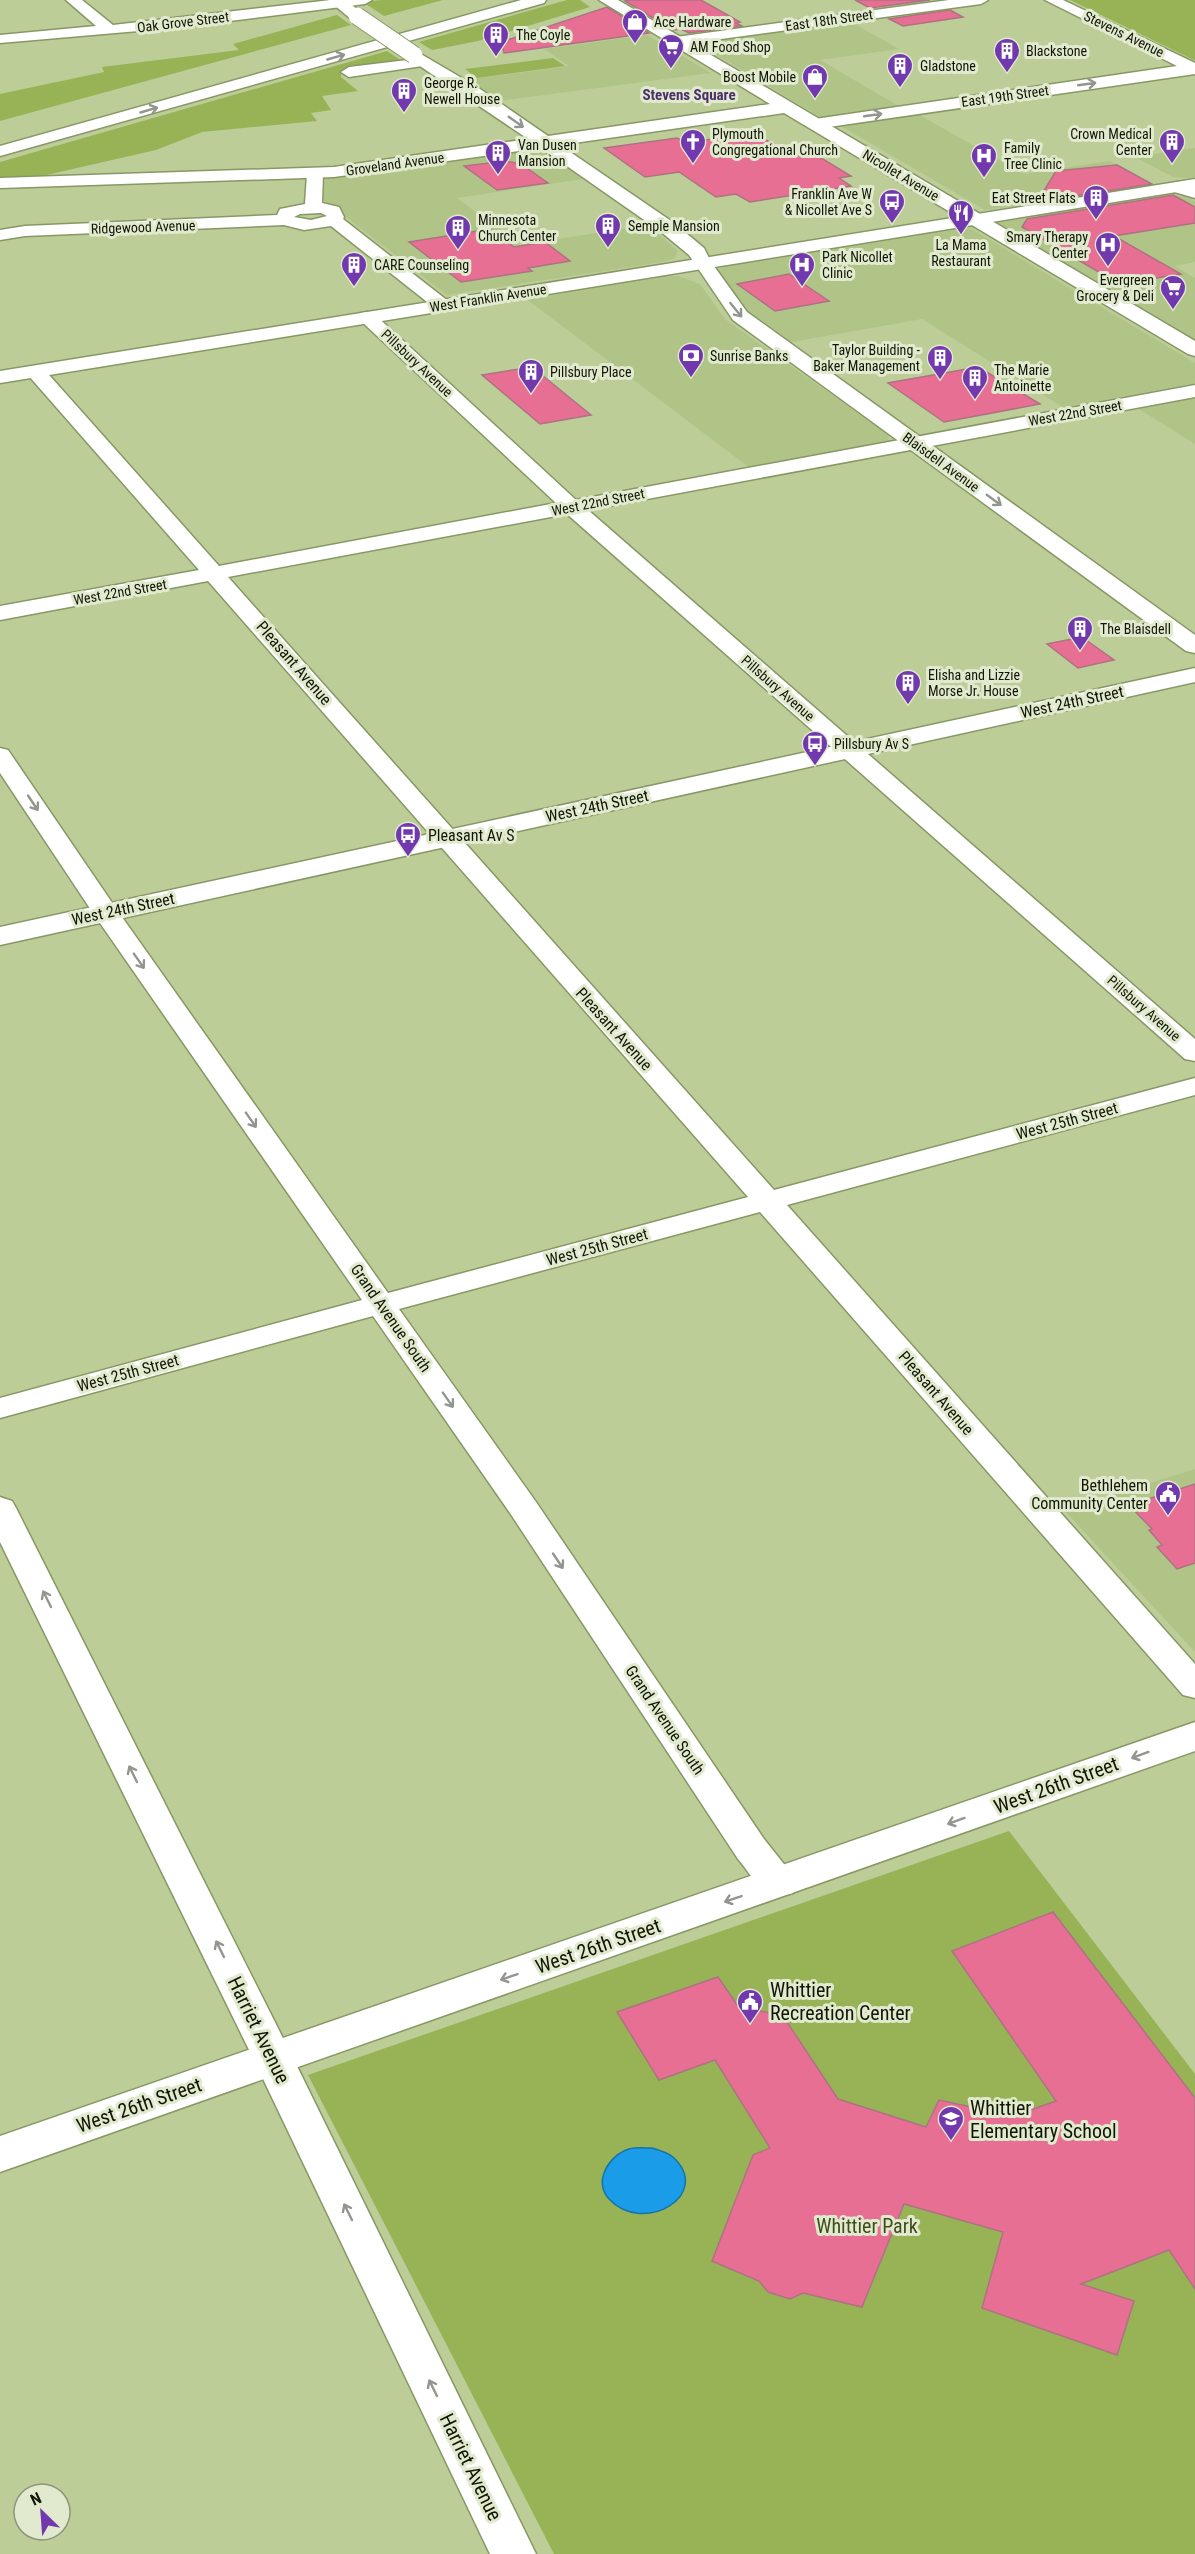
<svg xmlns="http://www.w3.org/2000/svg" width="1195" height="2554" font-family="'Roboto Condensed',sans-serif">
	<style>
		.built { fill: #b1c488 }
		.green { fill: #98b256 }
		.water { fill: #1a9ce9; stroke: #1774a4; stroke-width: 1.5 }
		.building { fill: #e86f94; stroke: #ad7382; stroke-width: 1.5 }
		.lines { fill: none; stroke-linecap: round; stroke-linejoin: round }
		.minor-casing { stroke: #879864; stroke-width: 3 }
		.tertiary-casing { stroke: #879864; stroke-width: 3 }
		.secondary-casing { stroke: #879864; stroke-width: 3 }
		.motorway-casing { stroke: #879864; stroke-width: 3 }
		.minor { fill: #fff; fill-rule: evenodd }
		.tertiary { fill: #fff; fill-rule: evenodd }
		.secondary { fill: #fff; fill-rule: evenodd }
		.motorway { fill: #fff; fill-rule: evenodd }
		.tertiary-bridge-casing { stroke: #879864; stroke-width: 19; stroke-linecap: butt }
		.tertiary-bridge { stroke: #fff; stroke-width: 17 }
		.oneway { stroke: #93968e }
		.labels { text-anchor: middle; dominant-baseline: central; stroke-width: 6; stroke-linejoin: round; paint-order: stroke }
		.far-street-label { font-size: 14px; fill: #101603; stroke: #e1eacf }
		.far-poi-label { font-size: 14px; fill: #101603; stroke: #e1eacf; text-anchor: start }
		.far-neighbourhood-label { font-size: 15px; font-weight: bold; fill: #4a2f69; stroke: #e1eacf }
		.street-label { font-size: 16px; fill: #101603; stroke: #e1eacf }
		.poi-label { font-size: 16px; fill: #101603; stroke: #e1eacf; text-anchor: start }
		.near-street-label { font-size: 20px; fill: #101603; stroke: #e1eacf }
		.near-poi-label { font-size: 20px; fill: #101603; stroke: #e1eacf; text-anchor: start }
		.near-park-label { font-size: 20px; fill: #3f4d1d; stroke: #e1eacf }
	</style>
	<rect width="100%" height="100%" fill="#bccd98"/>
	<!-- built -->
	<path class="built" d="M842,22L853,23L899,49L820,60L902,108L833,118L820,117L697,43Z
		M647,35L711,73L499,101L466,80L569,66L544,49Z
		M914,112L1024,174L1110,161L1151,184L985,210L839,125Z
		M535,148L540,149L583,179L457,198L520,245L648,225L678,251L675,258L663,262L447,295L320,197L322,178L326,177Z
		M1195,148V177L1186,178L1173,177L1135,157Z
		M1164,194L1187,197L1195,201V262L1175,266L1195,278V341L995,224L1000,220Z
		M957,228L972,229L1195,363V383L1064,408L922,319L786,343L750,316L740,305L718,270L725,266Z
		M659,276H678L700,284L725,319L887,434L889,438L886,443L750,468L525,298Z
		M1195,395V444L1134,406Z
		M1195,1469V1652L1064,1510Z"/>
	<!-- green -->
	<path class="green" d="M382,0H443L384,16L363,2Z
		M567,0H580L590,7L478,41L432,50L419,42Z
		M1070,0H1195V60H1194Z
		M337,15L351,25L0,121V94L104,72L102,67L239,50L233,44Z
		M387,51L402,61L365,66L341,73V77L358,91L322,96L331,110L311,113L317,121L202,132L156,150L42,176L0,177V162Z
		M553,58L565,66L477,78L465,69Z
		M1009,1831L1195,2074V2554H554L308,2075Z"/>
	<!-- water -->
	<path class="water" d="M652,2148C659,2150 668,2153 673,2157C714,2195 643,2236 609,2199C593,2181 609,2155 629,2149C636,2147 645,2148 652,2148Z"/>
	<!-- building -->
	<path class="building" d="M629,0H701L740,22L736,23L742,26L689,33L681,29L673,30L625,1Z
		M855,0H930L870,8Z
		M607,7L649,33L504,53L501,42Z
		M950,10L963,17L903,26L889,19Z
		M753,133L795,156L813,153L851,176L839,178L851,186L750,202L736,194L716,197L679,172L645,177L604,148L677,138L686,143Z
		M506,161L521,164L548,183L497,190L464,166Z
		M1117,165L1152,184L1037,202L1056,171Z
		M1173,195L1195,207V223L1114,236L1181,274L1119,284L1022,227L1027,219Z
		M490,229L514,247L545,242L570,261L528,268L532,271L461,282L409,242Z
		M789,274L829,301L775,311L737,284Z
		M532,367L591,415L540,424L482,375Z
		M978,367L1040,404L944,422L888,383Z
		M1082,637L1114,660L1078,668L1047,644Z
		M1195,1484V1563L1177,1569L1157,1547L1162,1545L1149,1530L1152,1529L1129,1505Z
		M1053,1912L1195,2098V2289L1169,2250L1081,2284L1134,2301L1117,2355L982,2308L1003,2232L904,2204L862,2307L803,2293L790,2299L768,2292L759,2281L712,2261L753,2155L770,2148L715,2060L659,2080L617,2012L718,1977L738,2006L783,2016L838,2099L926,2127L939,2100L1013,2116L1056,2101L952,1951Z"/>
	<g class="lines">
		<defs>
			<path id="minor" d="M66,0H82L113,25L331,0H372L365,4L173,28L0,43V35L96,26Z
				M949,0H988L981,4L676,45L669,41L676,37Z
				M1045,0H1063L1195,63V74L815,129L807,124L815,119L1177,66Z
				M424,58L429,59L431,62L429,65L349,77L341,72L349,67Z
				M315,169L323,174L322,203L339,207L344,217L343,219L448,301L451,305L448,309H436L331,226L304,230L284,225L25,236L0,240V230L25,226L277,215L280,209L305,204L307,174ZM321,213L327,216L311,220L294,217L300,214Z
				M1177,182L1195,188V198L1171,191L1169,187Z
				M367,312L373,313L576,500L1195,385V397L588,510L1195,1039V1061L1185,1059L567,514L228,577L774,1190L1195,1078V1095L787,1205L1195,1664V1698L1183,1695L760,1212L399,1309L536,1502L764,1839L799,1883L793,1893C763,1902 755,1879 738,1859L512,1516L373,1316L0,1418V1398L362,1300L93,913L0,773V748L8,750L117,910L388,1293L748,1197L208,581L0,620V606L199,570L28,375L26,371L28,367H42L219,566L556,503L361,321L358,317L361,313Z
				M0,1497L12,1501L16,1508L293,2058L536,2554H490L253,2058L0,1542Z"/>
			<path id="tertiary" d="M328,0H346L365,16L363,19H351Z
				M599,0H618L1195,341V356L1188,354L784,113L560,145L674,223L704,248L711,262L747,312L1195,635V653L1186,651L733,320L689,255L660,231L541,148L334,177L0,188V178L334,167L528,139L408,58L406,55L414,50L477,87L548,136L770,104Z
				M1195,668V682L0,945V927Z
				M1195,1722V1751L0,2172V2136Z"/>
			<path id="secondary" d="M1195,179V189L0,383V371Z"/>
			<path id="motorway" d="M521,0H546L544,3L0,156V146Z"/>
		</defs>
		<!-- minor casing -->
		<use href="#minor" class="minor-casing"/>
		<!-- tertiary casing -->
		<use href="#tertiary" class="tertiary-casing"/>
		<!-- secondary casing -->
		<use href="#secondary" class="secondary-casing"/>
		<!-- motorway casing -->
		<use href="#motorway" class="motorway-casing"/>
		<!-- minor -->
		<use href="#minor" class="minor"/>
		<!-- tertiary -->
		<use href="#tertiary" class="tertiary"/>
		<!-- secondary -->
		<use href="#secondary" class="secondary"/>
		<!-- motorway -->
		<use href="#motorway" class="motorway"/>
		<defs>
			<path id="tertiary-bridge" d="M357,16L414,55"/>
		</defs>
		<!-- tertiary-bridge casing -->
		<use href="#tertiary-bridge" class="tertiary-bridge-casing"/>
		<!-- tertiary-bridge -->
		<use href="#tertiary-bridge" class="tertiary-bridge"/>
	</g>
	<!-- one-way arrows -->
	<defs><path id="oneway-shaft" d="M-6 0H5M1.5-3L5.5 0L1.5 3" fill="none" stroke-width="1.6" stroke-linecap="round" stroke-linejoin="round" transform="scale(1.5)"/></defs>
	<g class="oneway">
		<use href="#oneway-shaft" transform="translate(336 57) rotate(-16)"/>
		<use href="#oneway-shaft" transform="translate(1087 84) rotate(-8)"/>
		<use href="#oneway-shaft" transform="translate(149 110) rotate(-16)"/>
		<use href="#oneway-shaft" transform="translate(873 115) rotate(-8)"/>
		<use href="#oneway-shaft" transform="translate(516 122) rotate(35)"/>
		<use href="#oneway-shaft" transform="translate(736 310) rotate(51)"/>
		<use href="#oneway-shaft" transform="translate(994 500) rotate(36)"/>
		<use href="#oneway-shaft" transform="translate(33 803) rotate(56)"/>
		<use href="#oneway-shaft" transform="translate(139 961) rotate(55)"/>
		<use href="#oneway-shaft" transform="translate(251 1120) rotate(55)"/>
		<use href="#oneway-shaft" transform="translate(448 1400) rotate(55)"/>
		<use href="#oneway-shaft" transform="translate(558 1561) rotate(56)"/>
		<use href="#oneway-shaft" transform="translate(47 1599) rotate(-116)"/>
		<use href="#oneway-shaft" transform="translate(1140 1755) rotate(160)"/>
		<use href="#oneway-shaft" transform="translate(133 1774) rotate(-116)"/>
		<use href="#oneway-shaft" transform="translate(956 1821) rotate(160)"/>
		<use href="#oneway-shaft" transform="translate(733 1899) rotate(161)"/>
		<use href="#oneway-shaft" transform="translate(220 1949) rotate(-116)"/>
		<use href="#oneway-shaft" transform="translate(509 1977) rotate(161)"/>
		<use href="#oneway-shaft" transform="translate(348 2212) rotate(-116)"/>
		<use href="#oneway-shaft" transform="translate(433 2388) rotate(-116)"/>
	</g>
	<!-- icons -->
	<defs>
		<symbol id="shop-pin" viewBox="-11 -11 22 30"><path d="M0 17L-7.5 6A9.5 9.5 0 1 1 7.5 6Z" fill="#7238ae" stroke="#e1eacf"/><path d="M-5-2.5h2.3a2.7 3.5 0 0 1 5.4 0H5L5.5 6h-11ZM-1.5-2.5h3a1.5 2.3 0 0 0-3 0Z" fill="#fff"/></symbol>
		<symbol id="building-pin" viewBox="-11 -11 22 30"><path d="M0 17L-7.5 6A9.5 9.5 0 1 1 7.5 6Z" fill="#7238ae" stroke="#e1eacf"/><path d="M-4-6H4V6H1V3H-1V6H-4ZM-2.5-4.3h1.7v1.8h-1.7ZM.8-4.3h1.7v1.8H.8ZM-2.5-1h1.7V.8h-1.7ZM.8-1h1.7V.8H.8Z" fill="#fff"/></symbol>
		<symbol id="supermarket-pin" viewBox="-11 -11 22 30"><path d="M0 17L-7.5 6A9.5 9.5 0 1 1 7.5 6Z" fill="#7238ae" stroke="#e1eacf"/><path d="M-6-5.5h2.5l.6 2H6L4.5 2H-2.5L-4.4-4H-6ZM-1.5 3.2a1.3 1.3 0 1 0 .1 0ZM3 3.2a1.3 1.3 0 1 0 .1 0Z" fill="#fff"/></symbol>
		<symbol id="church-pin" viewBox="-11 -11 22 30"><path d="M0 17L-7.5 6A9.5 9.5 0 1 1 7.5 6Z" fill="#7238ae" stroke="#e1eacf"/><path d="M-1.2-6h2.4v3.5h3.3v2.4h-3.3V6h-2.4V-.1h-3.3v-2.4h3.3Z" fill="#fff"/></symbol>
		<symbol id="hospital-pin" viewBox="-11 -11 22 30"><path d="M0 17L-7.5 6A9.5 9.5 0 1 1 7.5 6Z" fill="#7238ae" stroke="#e1eacf"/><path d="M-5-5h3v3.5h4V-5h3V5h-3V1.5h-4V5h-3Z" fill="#fff"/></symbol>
		<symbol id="bus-pin" viewBox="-11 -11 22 30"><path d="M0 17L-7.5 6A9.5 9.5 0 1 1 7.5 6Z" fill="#7238ae" stroke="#e1eacf"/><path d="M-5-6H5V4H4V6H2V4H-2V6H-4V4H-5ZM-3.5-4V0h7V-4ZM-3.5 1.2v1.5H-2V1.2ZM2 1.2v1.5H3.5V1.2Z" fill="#fff"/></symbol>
		<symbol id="restaurant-pin" viewBox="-11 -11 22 30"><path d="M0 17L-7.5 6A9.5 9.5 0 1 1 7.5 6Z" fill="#7238ae" stroke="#e1eacf"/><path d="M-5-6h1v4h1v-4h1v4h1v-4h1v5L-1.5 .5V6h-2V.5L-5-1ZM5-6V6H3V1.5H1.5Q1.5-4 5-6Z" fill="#fff"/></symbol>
		<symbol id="bank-pin" viewBox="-11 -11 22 30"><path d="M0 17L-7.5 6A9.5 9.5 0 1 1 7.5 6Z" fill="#7238ae" stroke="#e1eacf"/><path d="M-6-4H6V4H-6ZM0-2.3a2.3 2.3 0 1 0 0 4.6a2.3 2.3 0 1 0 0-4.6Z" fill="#fff"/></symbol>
		<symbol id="civic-pin" viewBox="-11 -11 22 30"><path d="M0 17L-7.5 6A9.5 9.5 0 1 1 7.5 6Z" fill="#7238ae" stroke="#e1eacf"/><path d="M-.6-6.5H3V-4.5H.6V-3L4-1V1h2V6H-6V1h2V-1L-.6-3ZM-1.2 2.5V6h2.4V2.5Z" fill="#fff"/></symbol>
		<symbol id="school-pin" viewBox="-11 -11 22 30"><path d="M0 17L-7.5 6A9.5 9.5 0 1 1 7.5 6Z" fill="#7238ae" stroke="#e1eacf"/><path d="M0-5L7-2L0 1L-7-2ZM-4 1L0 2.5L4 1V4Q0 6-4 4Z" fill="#fff"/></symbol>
	</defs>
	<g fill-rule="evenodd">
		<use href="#shop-pin" x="620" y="7" width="30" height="40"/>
		<use href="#building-pin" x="481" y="20" width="30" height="40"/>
		<use href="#supermarket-pin" x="656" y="32" width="30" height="40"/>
		<use href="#building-pin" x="992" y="36" width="30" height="40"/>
		<use href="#building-pin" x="885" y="51" width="30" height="40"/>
		<use href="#shop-pin" x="800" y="62" width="30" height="40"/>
		<use href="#building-pin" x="389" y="76" width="30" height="40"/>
		<use href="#church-pin" x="678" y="127" width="30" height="40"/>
		<use href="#building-pin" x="1157" y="127" width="30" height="40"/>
		<use href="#building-pin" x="483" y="138" width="30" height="40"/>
		<use href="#hospital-pin" x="969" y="141" width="30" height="40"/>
		<use href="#building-pin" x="1081" y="183" width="30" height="40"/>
		<use href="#bus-pin" x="877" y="187" width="30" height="40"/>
		<use href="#restaurant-pin" x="946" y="198" width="30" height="40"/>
		<use href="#building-pin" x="593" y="211" width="30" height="40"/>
		<use href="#building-pin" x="443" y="213" width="30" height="40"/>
		<use href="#hospital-pin" x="1093" y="230" width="30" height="40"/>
		<use href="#building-pin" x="339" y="250" width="30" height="40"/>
		<use href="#hospital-pin" x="787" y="250" width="30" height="40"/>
		<use href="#supermarket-pin" x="1158" y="273" width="30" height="40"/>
		<use href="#bank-pin" x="676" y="341" width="30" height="40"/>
		<use href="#building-pin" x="925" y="343" width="30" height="40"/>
		<use href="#building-pin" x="516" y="357" width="30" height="40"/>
		<use href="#building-pin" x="960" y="363" width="30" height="40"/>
		<use href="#building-pin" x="1065" y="614" width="30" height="40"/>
		<use href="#building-pin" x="893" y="668" width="30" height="40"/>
		<use href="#bus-pin" x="800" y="729" width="30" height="40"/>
		<use href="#bus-pin" x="393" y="820" width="30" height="40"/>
		<use href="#civic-pin" x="1153" y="1479" width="30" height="40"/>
		<use href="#civic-pin" x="735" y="1987" width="30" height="40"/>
		<use href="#school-pin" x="936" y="2104" width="30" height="40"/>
	</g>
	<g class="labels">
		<!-- far-street labels -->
		<g class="far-street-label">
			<text transform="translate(829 20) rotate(-8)">East 18th Street</text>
			<text transform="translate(183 22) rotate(-7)">Oak Grove Street</text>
			<text transform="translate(1124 34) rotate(26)">Stevens Avenue</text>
			<text transform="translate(1005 96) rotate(-8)">East 19th Street</text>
			<text transform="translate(395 164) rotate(-8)">Groveland Avenue</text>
			<text transform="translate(901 175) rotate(31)">Nicollet Avenue</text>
			<text transform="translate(143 227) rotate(-2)">Ridgewood Avenue</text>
			<text transform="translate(488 298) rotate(-9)">West Franklin Avenue</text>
			<text transform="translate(417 363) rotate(43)">Pillsbury Avenue</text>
			<text transform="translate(1075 413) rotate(-10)">West 22nd Street</text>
			<text transform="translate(941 462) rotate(36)">Blaisdell Avenue</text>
			<text transform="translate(598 502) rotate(-11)">West 22nd Street</text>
			<text transform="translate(120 592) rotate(-10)">West 22nd Street</text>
			<text transform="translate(778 688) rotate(41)">Pillsbury Avenue</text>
			<text transform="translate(1144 1008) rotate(41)">Pillsbury Avenue</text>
		</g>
		<!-- far-poi labels -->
		<g class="far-poi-label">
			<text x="654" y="22">Ace Hardware</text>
			<text x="516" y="35">The Coyle</text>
			<text x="690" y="47">AM Food Shop</text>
			<text x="1026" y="51">Blackstone</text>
			<text x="920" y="66">Gladstone</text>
			<text x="796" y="77" text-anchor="end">Boost Mobile</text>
			<text x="424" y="83">George R.<tspan x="424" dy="16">Newell House</tspan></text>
			<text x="712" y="134">Plymouth<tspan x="712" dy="16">Congregational Church</tspan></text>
			<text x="1152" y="134" text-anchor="end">Crown Medical<tspan x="1152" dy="16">Center</tspan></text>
			<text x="518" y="145">Van Dusen<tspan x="518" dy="16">Mansion</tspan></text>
			<text x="1004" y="148">Family<tspan x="1004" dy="16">Tree Clinic</tspan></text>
			<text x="872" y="194" text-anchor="end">Franklin Ave W<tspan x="872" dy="16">&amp; Nicollet Ave S</tspan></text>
			<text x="1076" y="198" text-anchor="end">Eat Street Flats</text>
			<text x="478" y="220">Minnesota<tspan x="478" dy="16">Church Center</tspan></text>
			<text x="628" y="226">Semple Mansion</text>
			<text x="1088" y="237" text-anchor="end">Smary Therapy<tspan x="1088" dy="16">Center</tspan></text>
			<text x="961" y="245" text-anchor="middle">La Mama<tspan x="961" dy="16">Restaurant</tspan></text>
			<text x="822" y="257">Park Nicollet<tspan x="822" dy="16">Clinic</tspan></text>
			<text x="374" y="265">CARE Counseling</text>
			<text x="1154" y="280" text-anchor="end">Evergreen<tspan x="1154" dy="16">Grocery &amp; Deli</tspan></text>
			<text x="920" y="350" text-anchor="end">Taylor Building -<tspan x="920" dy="16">Baker Management</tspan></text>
			<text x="710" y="356">Sunrise Banks</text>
			<text x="994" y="370">The Marie<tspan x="994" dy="16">Antoinette</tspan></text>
			<text x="550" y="372">Pillsbury Place</text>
			<text x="1100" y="629">The Blaisdell</text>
			<text x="928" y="675">Elisha and Lizzie<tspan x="928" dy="16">Morse Jr. House</tspan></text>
			<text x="834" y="744">Pillsbury Av S</text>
		</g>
		<!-- far-neighbourhood labels -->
		<g class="far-neighbourhood-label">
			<text x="689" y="95">Stevens Square</text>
		</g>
		<!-- street labels -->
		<g class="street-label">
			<text transform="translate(294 663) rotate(49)">Pleasant Avenue</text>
			<text transform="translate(1072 702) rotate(-12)">West 24th Street</text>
			<text transform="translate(597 806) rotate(-12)">West 24th Street</text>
			<text transform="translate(123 909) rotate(-12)">West 24th Street</text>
			<text transform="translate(614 1029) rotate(48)">Pleasant Avenue</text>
			<text transform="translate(1067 1121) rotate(-15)">West 25th Street</text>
			<text transform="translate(597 1247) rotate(-15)">West 25th Street</text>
			<text transform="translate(391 1318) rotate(55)">Grand Avenue South</text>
			<text transform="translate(128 1373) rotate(-15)">West 25th Street</text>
			<text transform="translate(936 1393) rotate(49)">Pleasant Avenue</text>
			<text transform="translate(665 1720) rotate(56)">Grand Avenue South</text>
		</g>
		<!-- poi labels -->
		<g class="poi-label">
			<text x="428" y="835">Pleasant Av S</text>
			<text x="1148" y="1485" text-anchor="end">Bethlehem<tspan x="1148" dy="18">Community Center</tspan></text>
		</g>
		<!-- near-street labels -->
		<g class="near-street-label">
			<text transform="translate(1056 1785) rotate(-20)">West 26th Street</text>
			<text transform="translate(598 1946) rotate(-19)">West 26th Street</text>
			<text transform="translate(259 2030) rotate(64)">Harriet Avenue</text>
			<text transform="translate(139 2105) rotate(-19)">West 26th Street</text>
			<text transform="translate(471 2467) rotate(64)">Harriet Avenue</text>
		</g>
		<!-- near-poi labels -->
		<g class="near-poi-label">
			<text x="770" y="1990">Whittier<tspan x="770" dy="23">Recreation Center</tspan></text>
			<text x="970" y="2108">Whittier<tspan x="970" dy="23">Elementary School</tspan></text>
		</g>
		<!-- near-park labels -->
		<g class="near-park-label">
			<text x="867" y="2226">Whittier Park</text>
		</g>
	</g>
	<!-- north arrow -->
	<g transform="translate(42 2512) rotate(335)"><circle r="28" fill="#e1eacf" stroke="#8d957d" stroke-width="1.5"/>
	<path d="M0-4.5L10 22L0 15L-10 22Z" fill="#7238ae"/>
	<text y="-9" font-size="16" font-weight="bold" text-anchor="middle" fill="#101603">N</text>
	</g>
</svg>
